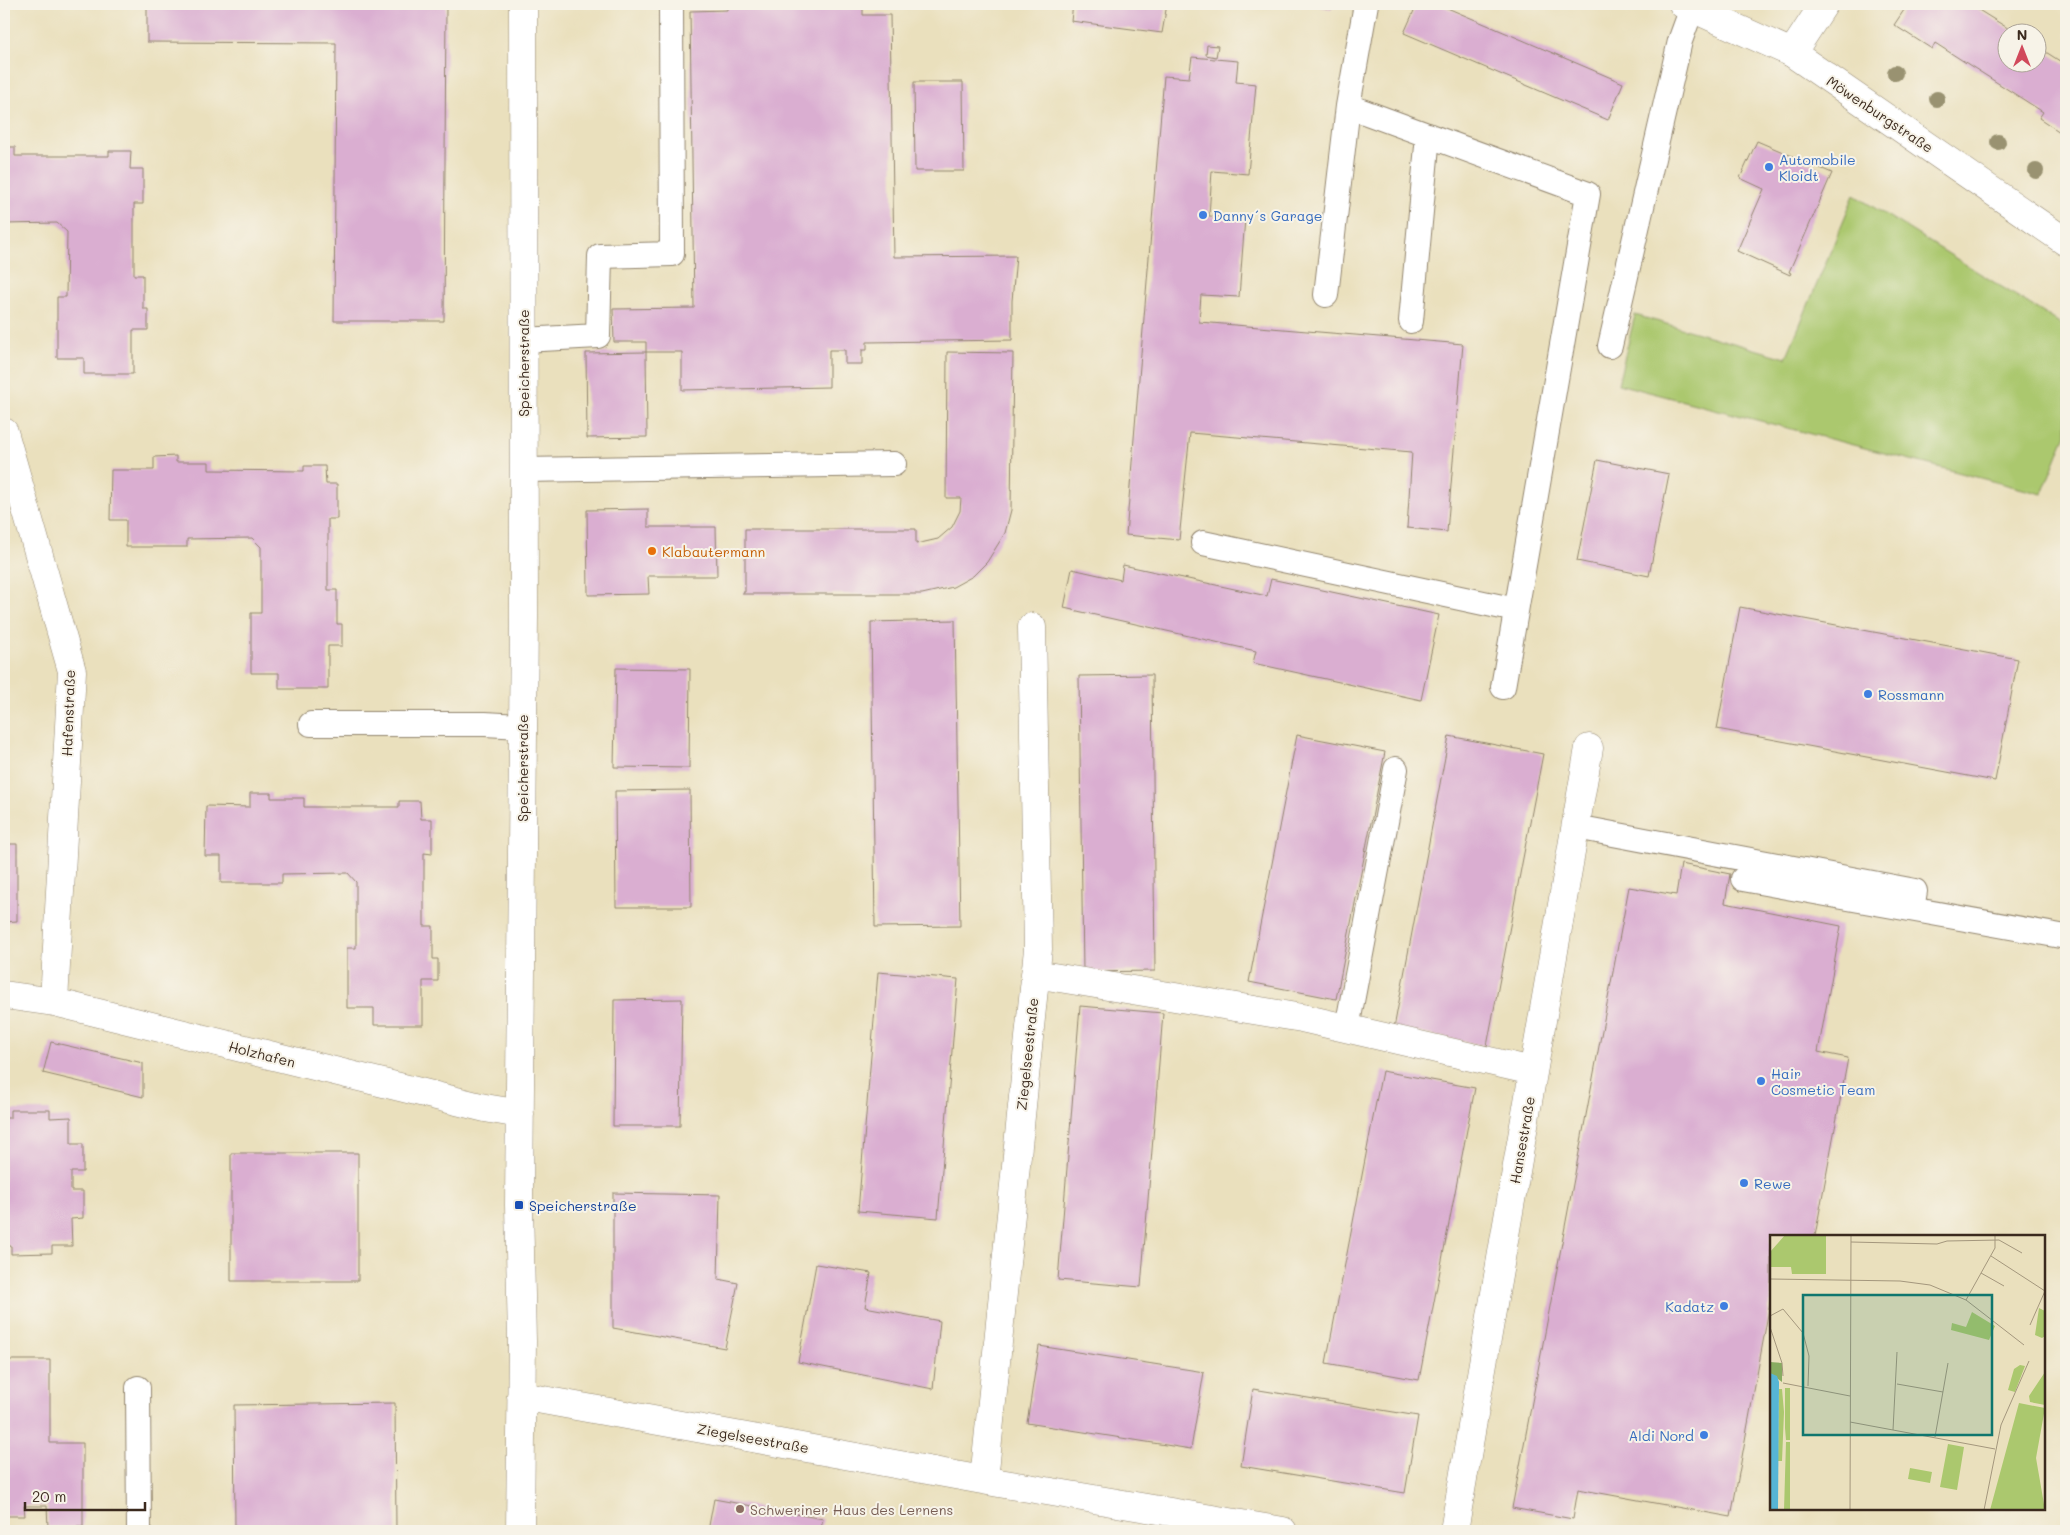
<svg xmlns="http://www.w3.org/2000/svg" width="2070" height="1535" font-family="Mali,sans-serif">
	<style>
		.green { fill: #abc86e; stroke: #737946 }
		.building { fill: #daaed1 }
		.lines { fill: none; stroke-linecap: round; stroke-linejoin: round }
		.service-casing { stroke: #92856e; stroke-width: 26 }
		.minor-casing { stroke: #92856e; stroke-width: 29 }
		.tertiary-casing { stroke: #92856e; stroke-width: 29 }
		.service { stroke: #fff; stroke-width: 24 }
		.minor { stroke: #fff; stroke-width: 28 }
		.tertiary { stroke: #fff; stroke-width: 28 }
		.tree { fill: #999271 }
		.shop-dot { fill: #3f7fe0; stroke: #f7f3e8; stroke-width: 2 }
		.food-dot { fill: #e8710a; stroke: #f7f3e8; stroke-width: 2 }
		.transit-dot { fill: #1a4fb4; stroke: #f7f3e8; stroke-width: 2 }
		.education-dot { fill: #8d6e63; stroke: #f7f3e8; stroke-width: 2 }
		.labels { text-anchor: middle; dominant-baseline: central; stroke-width: 4; stroke-linejoin: round; paint-order: stroke }
		.street-label { font-size: 14px; fill: #3b2a1e; stroke: #f7f3e8 }
		.shop-label { font-size: 14px; fill: #366cbe; stroke: #f7f3e8; text-anchor: start }
		.food-label { font-size: 14px; fill: #c56008; stroke: #f7f3e8; text-anchor: start }
		.transit-label { font-size: 14px; fill: #164399; stroke: #f7f3e8; text-anchor: start }
		.education-label { font-size: 14px; fill: #785e54; stroke: #f7f3e8; text-anchor: start }
		.inset-road { fill: none; stroke: #a4977d; stroke-width: 1 }
		.view { fill: #0f766e; fill-opacity: 0.15; stroke: #0f766e; stroke-width: 2.5 }
		.inset-edge { fill: none; stroke: #3b2a1e; stroke-width: 2.5 }
	</style>
	<rect width="100%" height="100%" fill="#f7f3e8"/>
	<filter id="ink" filterUnits="userSpaceOnUse"><feTurbulence type="fractalNoise" baseFrequency=".02" numOctaves="2"/><feDisplacementMap in="SourceGraphic" scale="10" xChannelSelector="R" yChannelSelector="G"/><feConvolveMatrix kernelMatrix="1 2 1 2 8 2 1 2 1" color-interpolation-filters="sRGB"/></filter>
	<filter id="wash" filterUnits="userSpaceOnUse"><feTurbulence type="fractalNoise" baseFrequency=".0096" numOctaves="4" result="noise"/><feDisplacementMap in="SourceGraphic" scale="20" xChannelSelector="R" yChannelSelector="G"/><feGaussianBlur stdDeviation="1.12" result="paint"/><feColorMatrix in="noise" values="0 0 0 0 0 0 0 0 0 0 0 0 0 0 0 0 0 1.4 0 .05"/><feComposite in="paint" operator="in"/></filter>
	<g filter="url(#wash)">
		<rect width="100%" height="100%" fill="#eae0bd"/>
		<!-- green -->
		<path class="green" d="M1854,195L2066,327V434L2042,494L1618,384L1635,315L1786,358Z"/>
		<g id="blocks">
			<!-- building -->
			<path class="building" d="M147,4H446L444,321H334L336,43L147,42Z
				M727,4H863V15H890L894,257L1016,256L1012,301V340L867,342V350H862V364H845V350H829V387L682,390V352H646V342H614L613,309L694,308L690,11L727,10Z
				M1073,4H1167L1162,33L1071,21Z
				M1306,4H1333L1332,9Z
				M1417,4H1438L1623,83L1608,120L1404,33Z
				M1908,4H1969L2014,32H2008V62H2038V47L2066,65V136L2039,118L2043,112L1935,43L1932,49L1894,25Z
				M1207,45L1218,46L1216,57L1206,55Z
				M1192,57L1238,61L1236,82L1256,84L1248,174L1212,171L1209,216L1245,218L1239,297L1201,295L1199,322L1463,344L1447,532L1407,528L1412,452L1190,433L1179,540L1126,535L1164,76L1189,78Z
				M914,82H963L964,171H915Z
				M1757,141L1832,173L1789,272L1791,273L1790,275L1737,251L1764,189L1740,178Z
				M4,147H15V156H109V151H131L130,169H143V204H134V275H143V309H148V330H133V374H84V358H57V297H66L67,232L57,223L4,224Z
				M646,352L647,437L587,438L586,353Z
				M947,352L1013,353L1011,510L1005,533L987,562L973,576L953,587L922,594H743V592H745V529H916V544L938,539L952,527L960,511L961,498H946Z
				M176,456V462H209V470L304,471V466H325L326,484H337V519H328V590H337V624H342V646H328V689H279V673H251V613H261V547L252,538L187,539V547H126V520H110L111,470H154V457Z
				M1597,460L1669,474L1649,576L1577,561Z
				M648,509V527H716L717,576H648L649,594L588,595L587,510Z
				M1123,565L1267,596L1271,579L1439,615L1421,700L1253,663L1256,651L1064,608L1072,569L1121,580Z
				M1740,607L2018,659L1995,781L1717,729Z
				M955,620L960,926L875,927L871,622Z
				M616,668L690,669L689,768L614,767Z
				M1152,675L1155,971L1083,972L1079,676Z
				M1297,735L1385,752L1336,999L1249,982Z
				M1449,736L1543,754L1487,1046L1394,1028Z
				M690,790L691,907H616L615,791Z
				M250,793H271V798H304V807H399V801H420L421,819H432V854L424,853V926H433V959H438V981H423V1025H374V1008H347V948H356V882L348,873L282,874V883H221V856H205L206,806L250,807Z
				M4,844H17V921L4,922Z
				M1681,864L1730,874L1725,903L1841,926L1818,1052L1848,1058L1815,1236H1771V1298L1731,1517L1578,1489L1573,1519L1512,1508L1629,887L1676,895Z
				M878,972L958,979L938,1218L858,1211Z
				M682,999L680,1126H613L614,1000Z
				M1080,1006L1163,1013L1141,1287L1058,1280Z
				M51,1042L143,1063V1097L43,1073Z
				M1382,1071L1475,1088L1419,1380L1326,1363Z
				M10,1110H50V1118L71,1117V1144H83V1172H71V1191H83V1218L71,1219L72,1246H52V1253L11,1254V1246H4V1118H10Z
				M231,1153H358V1281H231Z
				M613,1193L720,1195L718,1279L738,1283L725,1348L613,1328Z
				M816,1264L871,1273L865,1307L940,1321L933,1389L798,1362Z
				M1039,1346L1204,1372L1191,1449L1027,1423Z
				M4,1360H50V1443H83V1527H48L47,1506H24L25,1516H4Z
				M1253,1389L1418,1416L1405,1493L1241,1466Z
				M395,1403L396,1531H235L234,1405Z
				M714,1499L823,1519L820,1531H708Z"/>
		</g>
	</g>
	<g filter="url(#ink)">
		<use href="#blocks" fill-opacity="0" stroke="#92856e" stroke-width="1"/>
		<g class="lines">
			<defs>
				<path id="service" d="M1366,4L1348,106L1588,194L1503,687
					M1326,295L1348,106
					M1411,321L1428,135
					M523,340L598,336L600,256L672,254L671,4
					M1610,346L1680,41L1692,8
					M523,470L894,464
					M1203,543L1516,610
					M311,724H485L522,726
					M1576,827L1915,891L1912,909
					M1743,879L2066,937
					M1347,1028L1396,769
					M138,1388L139,1531"/>
				<path id="minor" d="M1792,53L1824,4
					M4,432L72,671L54,1002
					M1035,974L1302,1018L1533,1071
					M4,995L54,1002L485,1108L520,1114
					M521,1396L999,1483L1283,1531
					M984,1480L1038,949L1032,627
					M520,1531L522,1341L519,1205L524,616L523,4
					M1454,1531L1589,748"/>
				<path id="tertiary" d="M1683,4L1792,53L2066,242"/>
			</defs>
			<!-- service casing -->
			<use href="#service" class="service-casing"/>
			<!-- minor casing -->
			<use href="#minor" class="minor-casing"/>
			<!-- tertiary casing -->
			<use href="#tertiary" class="tertiary-casing"/>
			<!-- service -->
			<use href="#service" class="service"/>
			<!-- minor -->
			<use href="#minor" class="minor"/>
			<!-- tertiary -->
			<use href="#tertiary" class="tertiary"/>
		</g>
		<!-- trees -->
		<g class="tree">
			<circle cx="1895" cy="73" r="8"/>
			<circle cx="1937" cy="99" r="8"/>
			<circle cx="1998" cy="142" r="8"/>
			<circle cx="2036" cy="171" r="8"/>
		</g>
	</g>
	<!-- markers -->
	<g class="shop-dot">
		<circle cx="1769" cy="167" r="5"/>
		<circle cx="1203" cy="215" r="5"/>
		<circle cx="1868" cy="694" r="5"/>
		<circle cx="1761" cy="1081" r="5"/>
		<circle cx="1744" cy="1183" r="5"/>
		<circle cx="1724" cy="1306" r="5"/>
		<circle cx="1704" cy="1435" r="5"/>
	</g>
	<circle class="food-dot" cx="652" cy="551" r="5"/>
	<rect class="transit-dot" x="514" y="1200" width="10" height="10" rx="2.5"/>
	<circle class="education-dot" cx="740" cy="1509" r="5"/>
	<g class="labels">
		<!-- street labels -->
		<g class="street-label">
			<text transform="translate(1880 114) rotate(34)">Möwenburgstraße</text>
			<text transform="translate(523 363) rotate(-90)">Speicherstraße</text>
			<text transform="translate(68 713) rotate(-88)">Hafenstraße</text>
			<text transform="translate(522 768) rotate(-90)">Speicherstraße</text>
			<text transform="translate(262 1054) rotate(14)">Holzhafen</text>
			<text transform="translate(1027 1054) rotate(-84)">Ziegelseestraße</text>
			<text transform="translate(1522 1140) rotate(-80)">Hansestraße</text>
			<text transform="translate(753 1438) rotate(10)">Ziegelseestraße</text>
		</g>
		<!-- shop labels -->
		<g class="shop-label">
			<text x="1779" y="159">Automobile<tspan x="1779" dy="16">Kloidt</tspan></text>
			<text x="1213" y="215">Danny´s Garage</text>
			<text x="1878" y="694">Rossmann</text>
			<text x="1771" y="1073">Hair<tspan x="1771" dy="16">Cosmetic Team</tspan></text>
			<text x="1754" y="1183">Rewe</text>
			<text x="1714" y="1306" text-anchor="end">Kadatz</text>
			<text x="1694" y="1435" text-anchor="end">Aldi Nord</text>
		</g>
		<!-- food labels -->
		<g class="food-label">
			<text x="662" y="551">Klabautermann</text>
		</g>
		<!-- transit labels -->
		<g class="transit-label">
			<text x="529" y="1205">Speicherstraße</text>
		</g>
		<!-- education labels -->
		<g class="education-label">
			<text x="750" y="1509">Schweriner Haus des Lernens</text>
		</g>
	</g>
	<!-- overview -->
	<g transform="translate(1770 1235)">
		<rect width="275" height="275" fill="#eae0bd"/>
		<path d="M15,0H56V39H22L21,32H0V17ZM269,73L275,76V101L272,103L265,100ZM202,77L225,91L219,105L181,95L182,88L196,92ZM250,130L255,131L245,157L238,155L244,134ZM275,137V170L260,167L259,161ZM15,153H20V205H16L15,193ZM9,154H12L14,177L12,226H8ZM249,168L275,173L266,223L275,275H220ZM16,207H20V275H14ZM178,209L194,212L187,255L170,252ZM140,233L162,237L160,248L138,244Z" fill="#abc86e"/>
		<path d="M0,127L12,128V147L0,138Z" fill="#88ac61"/>
		<path d="M0,138L7,141L9,147L8,275H0Z" fill="#56b5d5"/>
		<path class="inset-road" d="M81,7L167,9L177,6L229,5L252,18M221,21L275,56M211,38L234,51M0,44L130,46L160,50L196,65L254,110M196,65L225,13V0M0,81L13,74L33,98L39,121L38,151M260,90L275,56M0,92L12,128L13,141M13,148L80,161M127,149L173,157M80,187L225,214M123,195L127,117M165,202L178,128M80,275L81,0M214,275L231,190L259,126"/>
		<path class="view" d="M33,60H222V200H33Z"/>
		<rect width="275" height="275" class="inset-edge"/>
	</g>
	<!-- margin -->
	<rect width="2070" height="1535" fill="none" stroke="#f7f3e8" stroke-width="20"/>
	<!-- north arrow -->
	<g transform="translate(2022 48)"><circle r="24" fill="#f7f3e8" stroke="#aca397"/>
	<path d="M0-4L9 19L0 12L-9 19Z" fill="#d1495b"/>
	<text y="-8" font-size="14" font-weight="bold" text-anchor="middle" fill="#3b2a1e">N</text>
	</g>
	<!-- scale -->
	<path d="M25 1502v8h120v-8" fill="none" stroke="#3b2a1e" stroke-width="2.5"/>
	<text x="32" y="1502" font-size="15" fill="#3b2a1e" stroke="#f7f3e8" stroke-width="4" paint-order="stroke">20 m</text>
</svg>
